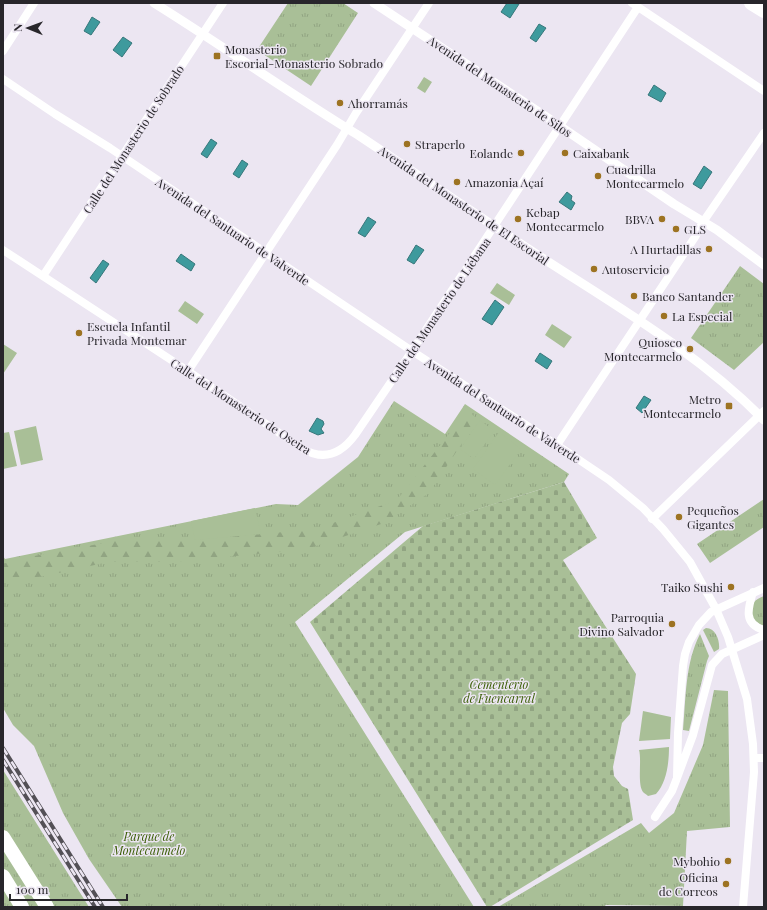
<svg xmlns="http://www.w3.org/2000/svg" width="767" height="910" font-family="'Playfair Display',serif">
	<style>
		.grass { fill: url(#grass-tufts) }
		.forest { fill: url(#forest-firs) }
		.cemetery { fill: url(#cemetery-stones) }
		.garden { fill: #a9bf97 }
		.water { fill: #3e9a9d; stroke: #37777b }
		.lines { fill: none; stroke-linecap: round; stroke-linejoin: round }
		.minor { stroke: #fff; stroke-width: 8 }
		.tertiary { stroke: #fff; stroke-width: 9 }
		.motorway { stroke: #fff; stroke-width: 14 }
		.rail-casing { stroke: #535056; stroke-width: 4 }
		.rail { stroke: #ece6f2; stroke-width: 2.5; stroke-dasharray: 8; stroke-linecap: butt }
		.poi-dot { fill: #9d7322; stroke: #ece6f2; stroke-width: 1.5 }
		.labels { text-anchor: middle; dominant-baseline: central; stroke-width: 3; stroke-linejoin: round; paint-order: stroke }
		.poi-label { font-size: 12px; fill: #28262b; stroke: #ece6f2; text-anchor: start }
		.street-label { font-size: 12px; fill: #28262b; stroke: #ece6f2 }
		.park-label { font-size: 12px; font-style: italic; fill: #3a5e05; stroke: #ece6f2 }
	</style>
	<defs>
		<pattern id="grass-tufts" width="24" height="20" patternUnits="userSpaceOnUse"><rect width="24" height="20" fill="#a9bf97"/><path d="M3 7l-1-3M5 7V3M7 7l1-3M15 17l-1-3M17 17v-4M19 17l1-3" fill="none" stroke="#91a482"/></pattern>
		<pattern id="forest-firs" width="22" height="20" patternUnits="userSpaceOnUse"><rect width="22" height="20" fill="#a9bf97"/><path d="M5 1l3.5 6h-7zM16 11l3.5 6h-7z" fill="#91a482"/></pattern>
		<pattern id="cemetery-stones" width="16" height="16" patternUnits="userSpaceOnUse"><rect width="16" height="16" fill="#a9bf97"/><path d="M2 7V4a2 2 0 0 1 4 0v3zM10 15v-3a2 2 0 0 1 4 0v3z" fill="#91a482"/></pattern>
	</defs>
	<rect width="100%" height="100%" fill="#ece6f2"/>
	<!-- grass -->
	<path class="grass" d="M288,3H343L358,13L311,86L257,50Z
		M424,77L432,82L425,93L417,88Z
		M740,266L764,284V342L734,370L691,338Z
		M394,401L445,434L465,404L569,474L564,482L405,532L295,622L474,907H122L89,859L63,813L34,746L13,725L3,708V556L5,559L276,504L298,505L358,457Z
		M764,499V527L710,563L697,544Z
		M764,596V627L752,619C751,606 751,601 764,596Z
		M706,628C716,628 720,641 719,649L714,652L703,630Z
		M700,634L709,656L707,661L689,731L683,730C686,698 685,663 700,634Z
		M714,690L728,691L730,827L687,831L683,906L606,905L603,907H498L641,823L649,833L674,813L703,745Z
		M3,770L89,907H3Z"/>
	<!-- forest -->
	<path class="forest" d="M467,411L478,419L429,493L384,523L307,549L174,562H108L45,576L12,580L3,569V564L18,559L125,539L195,540L316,529L397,500Z"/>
	<!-- cemetery -->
	<path class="cemetery" d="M564,482L597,538L563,560L636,674L630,714L622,723L613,767L614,776L622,786L628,789L633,820L490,907H487L310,622L423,526Z"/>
	<!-- garden -->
	<path class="garden" d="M497,283L515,295L509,305L490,293Z
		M185,301L204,314L197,324L178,311Z
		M552,324L572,337L564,348L545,335Z
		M3,344L17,353L3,374Z
		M480,420L494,431L474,459L460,449Z
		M36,426L43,460L21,465L14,431Z
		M9,432L17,466L3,469V433Z
		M499,432L521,449L495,485L473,469Z
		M255,508L261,534L195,540L191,521Z
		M643,711L671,717L670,739L639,741Z
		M669,747C669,762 667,782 656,794L648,796C647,795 644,793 643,792C637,784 642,760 639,750Z"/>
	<!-- water -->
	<path class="water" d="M507,3L519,4L510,18L501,12Z
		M92,17L100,22L91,35L84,31Z
		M539,24L546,28L536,42L530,38Z
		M123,37L132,43L122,57L113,50Z
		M654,85L666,93L661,102L648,95Z
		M211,139L217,143L207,158L201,154Z
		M242,160L248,164L239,178L233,174Z
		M704,166L712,172L701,189L693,184Z
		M567,192L572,196L571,200L575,203L571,210L559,202Z
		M368,217L376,222L365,237L358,233Z
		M416,245L424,250L414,264L407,260Z
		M181,254L195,264L191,271L176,261Z
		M103,260L109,264L96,283L90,278Z
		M495,300L504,307L492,325L482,319Z
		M540,353L552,361L547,369L535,361Z
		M644,396L651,400L642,413L636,408Z
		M317,418L323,421L324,424L321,429L324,433L318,435L309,431Z"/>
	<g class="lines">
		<!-- minor -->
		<path class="minor" d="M632,3L764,91
			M3,51L34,3
			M3,79L55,114L110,148L412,351L569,453L609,480L643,508L663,529L690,562L716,609L728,637L747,699L753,744L754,772L743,907
			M3,250L188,371L303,449C324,461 341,454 355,435L412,351L638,7
			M43,276L223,3
			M188,371L337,145L356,113L429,3
			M557,445L695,237L703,222L764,133
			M652,519L764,411
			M753,592C748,608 743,624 764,630
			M754,758H764
			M677,778L678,733L683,666L685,654L689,642L699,625L711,612L764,588
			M655,817L672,791L677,778L693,735L712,665L722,654L764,635"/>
		<!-- tertiary -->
		<path class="tertiary" d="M154,3C223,46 289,93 358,135C421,177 484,220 547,261C623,310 700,355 764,420
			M374,3L548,118L674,204L717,230L764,265"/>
		<!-- motorway -->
		<path class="motorway" d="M751,3L764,11
			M3,837L47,907
			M3,876L22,907"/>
		<defs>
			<path id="rail" d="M3,748L103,907
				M3,760L95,907"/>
		</defs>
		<!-- rail casing -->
		<use href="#rail" class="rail-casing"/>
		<!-- rail -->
		<use href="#rail" class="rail"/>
	</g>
	<!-- markers -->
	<g class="poi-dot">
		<rect x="213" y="52" width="8" height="8" rx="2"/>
		<circle cx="340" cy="103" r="4"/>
		<circle cx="407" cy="144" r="4"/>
		<circle cx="521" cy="153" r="4"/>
		<circle cx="565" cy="153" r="4"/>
		<circle cx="598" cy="176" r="4"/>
		<circle cx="457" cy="182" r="4"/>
		<circle cx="518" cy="219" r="4"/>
		<circle cx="662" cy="219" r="4"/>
		<circle cx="676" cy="229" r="4"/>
		<circle cx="709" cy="249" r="4"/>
		<circle cx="594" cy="269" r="4"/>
		<circle cx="634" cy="296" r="4"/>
		<circle cx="664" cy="316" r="4"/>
		<circle cx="79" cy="333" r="4"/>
		<circle cx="690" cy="349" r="4"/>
		<rect x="725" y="402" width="8" height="8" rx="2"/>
		<circle cx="679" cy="517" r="4"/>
		<circle cx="731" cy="587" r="4"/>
		<circle cx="672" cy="624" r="4"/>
		<circle cx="728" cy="861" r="4"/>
		<circle cx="726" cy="884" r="4"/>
	</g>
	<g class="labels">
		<!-- poi labels -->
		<g class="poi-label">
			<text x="225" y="49">Monasterio<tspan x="225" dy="14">Escorial-Monasterio Sobrado</tspan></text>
			<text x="348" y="103">Ahorramás</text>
			<text x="415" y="144">Straperlo</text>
			<text x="513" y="153" text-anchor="end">Eolande</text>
			<text x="573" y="153">Caixabank</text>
			<text x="606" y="169">Cuadrilla<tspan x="606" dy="14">Montecarmelo</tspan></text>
			<text x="465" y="182">Amazonia Açaí</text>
			<text x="526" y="212">Kebap<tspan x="526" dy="14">Montecarmelo</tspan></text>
			<text x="654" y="219" text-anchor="end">BBVA</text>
			<text x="684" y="229">GLS</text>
			<text x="701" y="249" text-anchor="end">A Hurtadillas</text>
			<text x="602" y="269">Autoservicio</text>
			<text x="642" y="296">Banco Santander</text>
			<text x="672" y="316">La Especial</text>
			<text x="87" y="326">Escuela Infantil<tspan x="87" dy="14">Privada Montemar</tspan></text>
			<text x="682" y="342" text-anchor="end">Quiosco<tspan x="682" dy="14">Montecarmelo</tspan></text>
			<text x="721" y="399" text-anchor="end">Metro<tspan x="721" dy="14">Montecarmelo</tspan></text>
			<text x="687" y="510">Pequeños<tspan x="687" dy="14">Gigantes</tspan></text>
			<text x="723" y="587" text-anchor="end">Taiko Sushi</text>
			<text x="664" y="617" text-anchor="end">Parroquia<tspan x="664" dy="14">Divino Salvador</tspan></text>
			<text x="720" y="861" text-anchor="end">Mybohio</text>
			<text x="718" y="877" text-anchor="end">Oficina<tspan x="718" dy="14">de Correos</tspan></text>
		</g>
		<!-- street labels -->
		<g class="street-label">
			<text transform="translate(500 86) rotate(34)">Avenida del Monasterio de Silos</text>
			<text transform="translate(133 139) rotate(-57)">Calle del Monasterio de Sobrado</text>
			<text transform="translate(464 205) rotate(34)">Avenida del Monasterio de El Escorial</text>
			<text transform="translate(233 231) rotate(34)">Avenida del Santuario de Valverde</text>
			<text transform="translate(439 310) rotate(-56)">Calle del Monasterio de Liébana</text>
			<text transform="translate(241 406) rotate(33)">Calle del Monasterio de Oseira</text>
			<text transform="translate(503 410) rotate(33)">Avenida del Santuario de Valverde</text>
		</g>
		<!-- park labels -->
		<g class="park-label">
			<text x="499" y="684">Cementerio<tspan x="499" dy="14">de Fuencarral</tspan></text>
			<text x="149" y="836">Parque de<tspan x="149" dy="14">Montecarmelo</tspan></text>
		</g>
	</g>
	<!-- border -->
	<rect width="767" height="910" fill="none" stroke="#28262b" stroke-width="8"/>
	<!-- north arrow -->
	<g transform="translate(28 28) rotate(271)" stroke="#ece6f2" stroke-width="3" paint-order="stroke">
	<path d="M0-3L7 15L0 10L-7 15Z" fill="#28262b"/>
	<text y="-6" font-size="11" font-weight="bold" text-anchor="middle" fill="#28262b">N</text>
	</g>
	<!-- scale -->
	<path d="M10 894v6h117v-6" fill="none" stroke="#28262b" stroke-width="2"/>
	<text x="16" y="894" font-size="12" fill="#28262b" stroke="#ece6f2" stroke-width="3" paint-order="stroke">100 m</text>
</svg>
